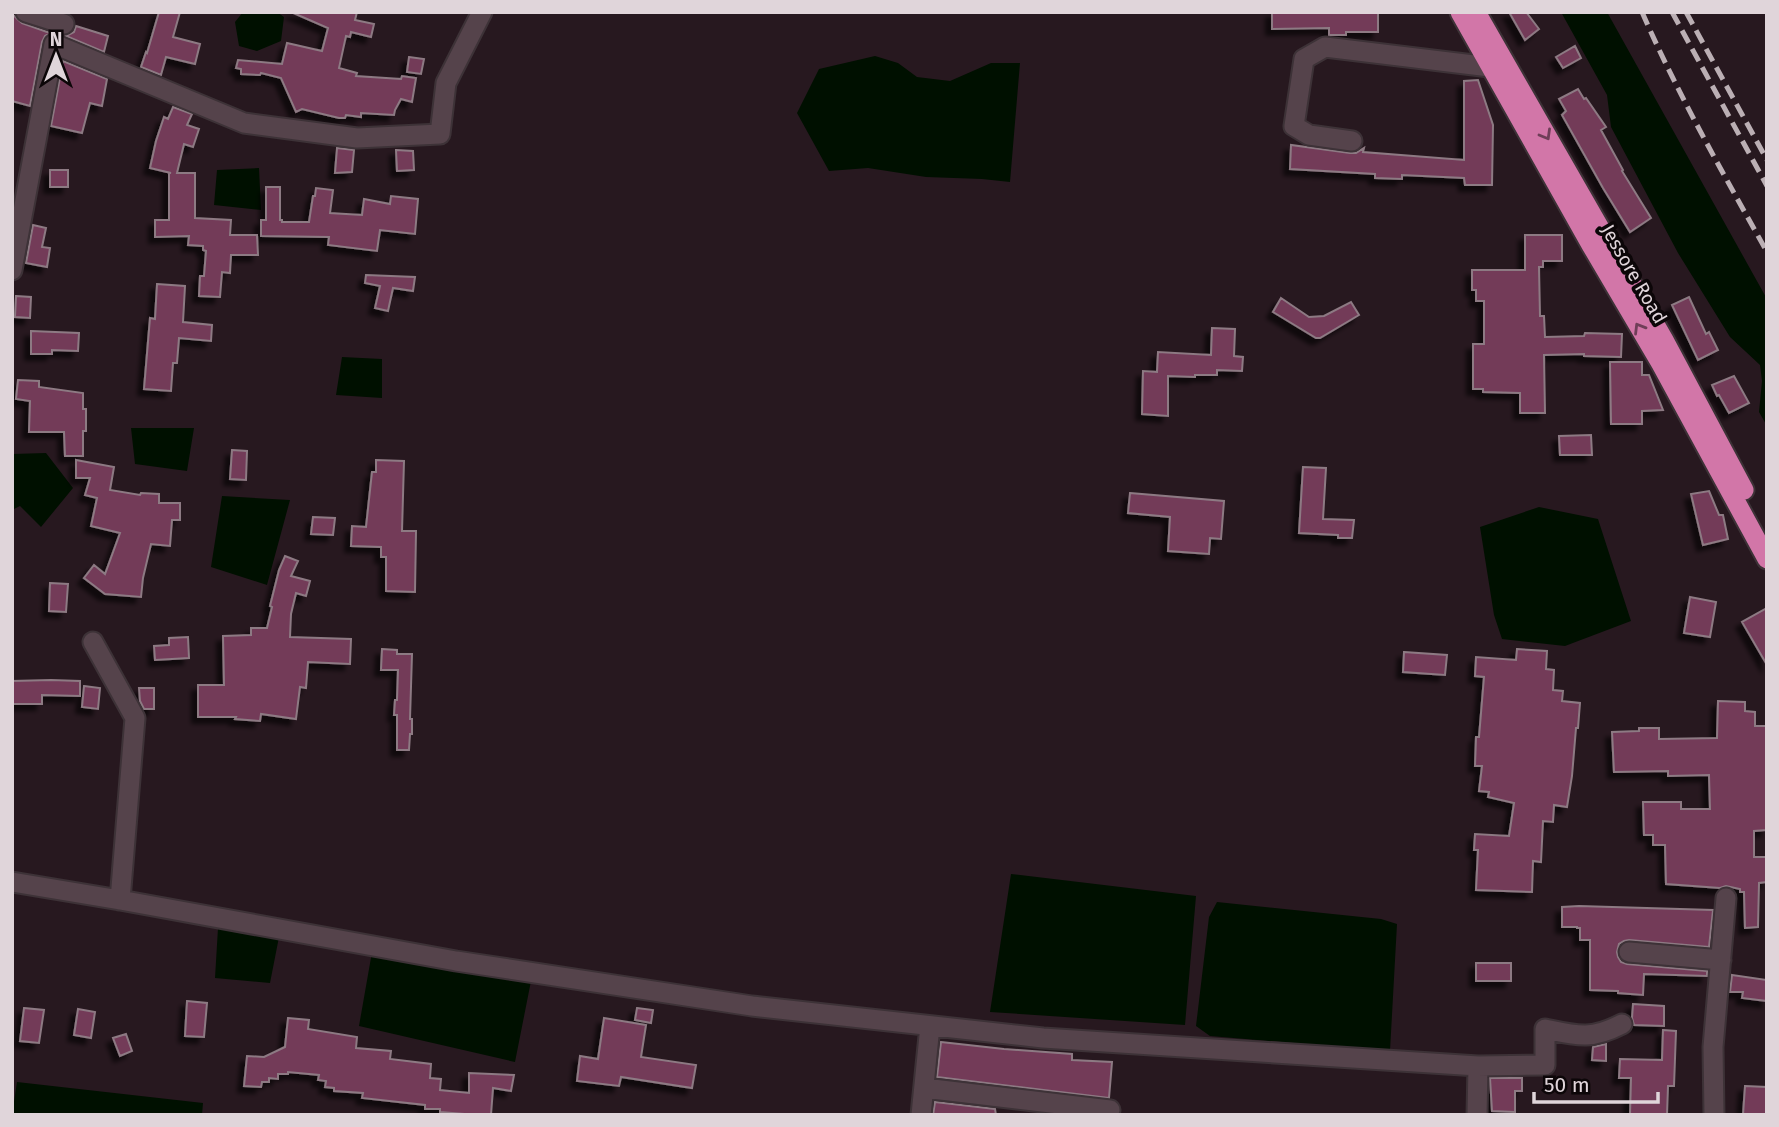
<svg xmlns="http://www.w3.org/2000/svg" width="1779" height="1127" font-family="'Fira Sans',sans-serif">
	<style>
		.water { fill: #001000 }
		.building { fill: #733a59; stroke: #8d7a83; stroke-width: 2; filter: url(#shadow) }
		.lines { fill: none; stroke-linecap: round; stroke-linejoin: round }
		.minor-casing { stroke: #3d3237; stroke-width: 23 }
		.trunk-casing { stroke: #3d3237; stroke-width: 23 }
		.minor { stroke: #55434b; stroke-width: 19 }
		.trunk { stroke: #d276a8; stroke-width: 19 }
		.rail { stroke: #bbafb4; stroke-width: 5; stroke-dasharray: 14 7; stroke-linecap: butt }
		.oneway { stroke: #6f3e58 }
		.labels { text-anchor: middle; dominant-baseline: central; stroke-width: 7; stroke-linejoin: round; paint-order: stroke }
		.street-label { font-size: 19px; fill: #e0d5da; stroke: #0c0608 }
	</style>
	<defs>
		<filter id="shadow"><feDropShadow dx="-6" dy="6" stdDeviation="2" flood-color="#0009"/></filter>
	</defs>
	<rect width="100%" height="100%" fill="#27181f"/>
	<!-- water -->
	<path class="water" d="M243,12H277L284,17L281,41L257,51L239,46L235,22Z
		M1561,12H1607L1767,299V426L1759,412L1762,381L1760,365L1730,337L1678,253L1611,127L1607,95Z
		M875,56L898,63L917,77L950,81L991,63H1020L1010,182L982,179L926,177L868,168L829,171L797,113L819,69Z
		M259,168L261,210L214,205L217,170Z
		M342,357L382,359V398L336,395Z
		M131,428H194L187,471L135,464Z
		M46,453L73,488L41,527L20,506L12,510V454Z
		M222,496L290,500L267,585L211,567Z
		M1539,507L1598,519L1631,621L1565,646L1502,639L1494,615L1480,527Z
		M1011,874L1196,896L1185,1025L990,1012Z
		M1217,902L1381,919L1397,924L1390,1051L1210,1036L1196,1026L1209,917Z
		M218,928L279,937L270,983L215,978Z
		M372,952L532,976L515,1062L359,1026Z
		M17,1082L203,1103L202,1115H12Z"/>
	<!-- building -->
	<path class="building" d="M159,12H180L173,37L200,44L195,64L166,57L161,75L141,67L146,52L147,53Z
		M291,12H357L355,20L374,24L371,37L351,32L350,37L346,36L339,68L357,73L356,76L401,79L402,76L416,78L412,102L401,99L395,110L394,115L361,113V117L346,115L345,118H339L302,109L296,112L281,78L261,73L260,75L241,74V69L236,68L238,60L282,64L287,43L322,51L328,28Z
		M1272,12H1378V32H1346V35H1329V28L1272,29Z
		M1509,12H1526L1539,29L1525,40Z
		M12,14L22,23L50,33L45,36L42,42L30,106L12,101Z
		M76,26L108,36L104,52L66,36L74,32Z
		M1575,46L1581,58L1563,68L1556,57Z
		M409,57L424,59L421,74L407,72Z
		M63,61L107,79L102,106L90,103L82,133L51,126Z
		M1478,80L1493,125L1492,185H1465L1464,178L1402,175V179L1375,178V174L1290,169L1291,145L1350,153H1356L1364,148L1363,152L1464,160V81Z
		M1578,89L1584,99L1586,98L1606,127L1601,130L1623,170L1622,171L1651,218L1630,232L1603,188L1562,115L1566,111L1559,99Z
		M173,107L192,114L187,125L199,129L193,147L184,144L177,173H195V218L231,220L230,235H257L258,255H231L230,273L222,272L220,297L199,296L200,276H204L206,251L203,250V246L188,245L189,236L155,237V220H169V173H171L150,168L156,141L164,117L168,119Z
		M337,148L354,150L352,172L335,173Z
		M396,150L413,151L414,170L397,171Z
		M50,170H68V187H50Z
		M266,187H280V220H282V222H309L313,196H315L316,188L333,190L330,213L362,215L364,199L390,204L391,196L418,199L415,234L380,230L377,251L328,245L329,237L261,236V220H266Z
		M33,225L46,228L42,247L50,248L47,267L26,263Z
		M1525,235H1562V261H1543V267H1539L1540,316H1544L1545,337L1584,336L1585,333L1622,334L1621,357L1584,356V354L1544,355L1545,413H1520V393L1483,392V389H1473V344H1484V301H1476V290H1472V270H1525Z
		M366,275L415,277L413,291L393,288L388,311L375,308L380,286L365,283Z
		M157,284L185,286L183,322L212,325L211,341L179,338L177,363H173L171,391L144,389L150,318L155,319Z
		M16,296L31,297L30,318L15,317Z
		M1689,297L1706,334L1709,332L1718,350L1698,360L1672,305Z
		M1281,298L1309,317L1324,316L1351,302L1359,315L1320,338H1316L1273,312Z
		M1212,328L1235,329L1234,356L1243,357L1242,371L1217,370V375H1195V377L1168,376V416L1142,414L1143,371L1157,372L1158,352L1211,355Z
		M31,331L79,333L78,351L52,350V354H31Z
		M1610,362H1642V375H1649L1663,410L1642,411V424H1611Z
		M1734,376L1749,403L1729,413L1719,395L1717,396L1712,385Z
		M18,380L39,381V387L83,393V409H86V431H83V456H65L64,432H29L30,401L16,399Z
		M1591,435L1592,455H1560L1559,436Z
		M232,450L247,451L246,480L230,479Z
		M76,460L114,467L110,490L140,495L141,493L159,494V503H180V520H172L170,546L151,544L143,578L141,597L105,594L84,578L94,565L105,574L120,533L91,526L97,498L85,495L90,478H76Z
		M376,460L404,461L402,531H416L415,592L386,591V557H381V547L351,546L352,526L366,527L372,472H376Z
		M1303,467L1326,468L1323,519L1354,520L1352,538H1338V535L1299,533Z
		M1709,491L1719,515H1723L1728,539L1703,545L1691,494Z
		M1130,493L1224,501L1221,539L1210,538L1209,554L1168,551L1170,517L1128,513Z
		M313,517L335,518L333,535L311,534Z
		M285,556L298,561L291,576L310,581L306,596L296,593L291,614L290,637L351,639L350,664L308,662L306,688L300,687L296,719L261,714L260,721L235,719L236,717H198V685H224L223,636L251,635V628H267L272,607L270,606L279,570Z
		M50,583L68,584L66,612L49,611Z
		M1690,597L1716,602L1710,637L1684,633Z
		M1767,608V665L1742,622Z
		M188,637L189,658L155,660L154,646L169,645V638Z
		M382,649L397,650V654H412L410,719H412V734H410L409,750H397V715H394L395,700H397L398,670H381Z
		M1517,649L1547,651L1546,669L1554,670L1553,690L1563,691L1562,701L1580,703L1578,728H1576L1572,776L1567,807L1554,805L1553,822L1543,821L1541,862L1533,861L1532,892L1476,890L1478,850H1474L1475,834L1509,836L1514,803L1488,797L1489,792L1479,791L1482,766H1475L1476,737H1479L1484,677L1475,676L1476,657L1516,660Z
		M1404,652L1447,655L1445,675L1403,672Z
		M51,680L80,681V696L42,695V704H12V681Z
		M84,686L100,688L98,709L82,707Z
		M139,688H154V709H144L140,701Z
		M1718,701L1745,702V711L1755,712V726H1766L1767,830L1754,831V857H1767V882L1759,883L1758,927L1745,928L1744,892H1740V889L1726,886L1720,888L1666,884L1665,845H1653V835H1644L1643,802H1681V809H1710L1709,775L1668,776V771L1614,772L1612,732L1639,731V728H1659V739L1717,738Z
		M1579,906L1713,910L1709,947L1629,940L1624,941L1619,944L1617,952L1618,957L1621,962L1627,964L1707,971V976L1644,974L1643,995L1618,993V991L1590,990V940H1580V928H1577V927H1562V907Z
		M1476,963H1511V981H1476Z
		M1732,975L1767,980V1001L1742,998L1743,992H1730Z
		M187,1001L207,1003L204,1037L185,1036Z
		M1633,1004L1664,1006V1026L1634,1025L1632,1018Z
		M24,1008L44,1010L39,1043L20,1041Z
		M637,1008L653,1010L651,1023L635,1020Z
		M78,1009L95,1012L91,1038L74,1035Z
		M288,1018L309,1020L308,1029L357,1037L356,1048L391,1051L390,1059L431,1064L430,1078L441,1079L440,1090L469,1093V1073L514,1075L511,1091L493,1088L491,1115H477L440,1112V1109H425V1105L362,1098L363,1093L334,1091V1088L325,1087L326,1081L318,1080L319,1075L288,1072V1074H278V1079L269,1078V1082H262L261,1087L244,1086L247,1056L264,1057L285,1047Z
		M604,1018L646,1025L641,1057L696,1065L692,1088L621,1077L619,1086L577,1081L580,1056L598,1059Z
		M1663,1030L1676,1031L1674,1086H1668L1667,1115H1630L1631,1078H1619L1620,1059L1662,1060Z
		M126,1034L132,1051L120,1056L113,1038Z
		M941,1042L1004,1049L1072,1054V1060L1112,1062L1109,1098L937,1077Z
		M1606,1044V1061L1592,1060L1593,1047Z
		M1490,1078H1522V1091H1515V1112L1492,1111Z
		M1745,1086L1767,1087V1115H1743Z
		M935,1102L995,1109L996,1115H933Z"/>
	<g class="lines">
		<defs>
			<path id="minor" d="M26,12L64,24
				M1352,141L1309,135L1294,126L1304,59L1325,47L1490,67
				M12,270L54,44L244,123L357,138L440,134L446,83L482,12
				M93,642L135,718L120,900
				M12,882L120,900L456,961L752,1006L1043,1038L1478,1066L1477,1115
				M1629,952L1721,960
				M1478,1066L1545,1065V1029C1578,1036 1591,1040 1622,1024
				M924,1088L1110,1110
				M921,1115L930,1026
				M1714,1115L1713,1047L1726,898"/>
			<path id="trunk" d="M1460,12L1591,245L1661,364L1767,559
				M1476,12L1664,340L1744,490"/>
		</defs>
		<!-- minor casing -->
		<use href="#minor" class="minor-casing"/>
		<!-- trunk casing -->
		<use href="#trunk" class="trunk-casing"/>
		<!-- minor -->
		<use href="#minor" class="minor"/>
		<!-- trunk -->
		<use href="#trunk" class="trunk"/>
		<!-- rail -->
		<path class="rail" d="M1642,12C1678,95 1723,173 1767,252
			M1672,12L1767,186
			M1686,12L1767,160"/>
	</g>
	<!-- one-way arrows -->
	<defs><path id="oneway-chevron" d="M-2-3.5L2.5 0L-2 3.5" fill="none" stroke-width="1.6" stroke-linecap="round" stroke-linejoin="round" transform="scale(1.75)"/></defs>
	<g class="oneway">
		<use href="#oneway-chevron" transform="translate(1546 135) rotate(60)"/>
		<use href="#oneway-chevron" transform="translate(1639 328) rotate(-121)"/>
	</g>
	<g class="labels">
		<!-- street labels -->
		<g class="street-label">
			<text transform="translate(1634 274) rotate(60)">Jessore Road</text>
		</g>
	</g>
	<!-- border -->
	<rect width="1779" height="1127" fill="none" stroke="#e0d5da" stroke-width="28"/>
	<!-- north arrow -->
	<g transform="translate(56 56)" stroke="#0c0608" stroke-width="5" paint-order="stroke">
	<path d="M0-5L12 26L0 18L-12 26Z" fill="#e0d5da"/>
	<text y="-10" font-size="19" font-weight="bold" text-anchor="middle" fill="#e0d5da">N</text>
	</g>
	<!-- scale -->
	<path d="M1534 1092v10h124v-10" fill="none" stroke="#e0d5da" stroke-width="3.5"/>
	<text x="1544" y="1092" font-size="21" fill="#e0d5da" stroke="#0c0608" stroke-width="5" paint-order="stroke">50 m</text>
</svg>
